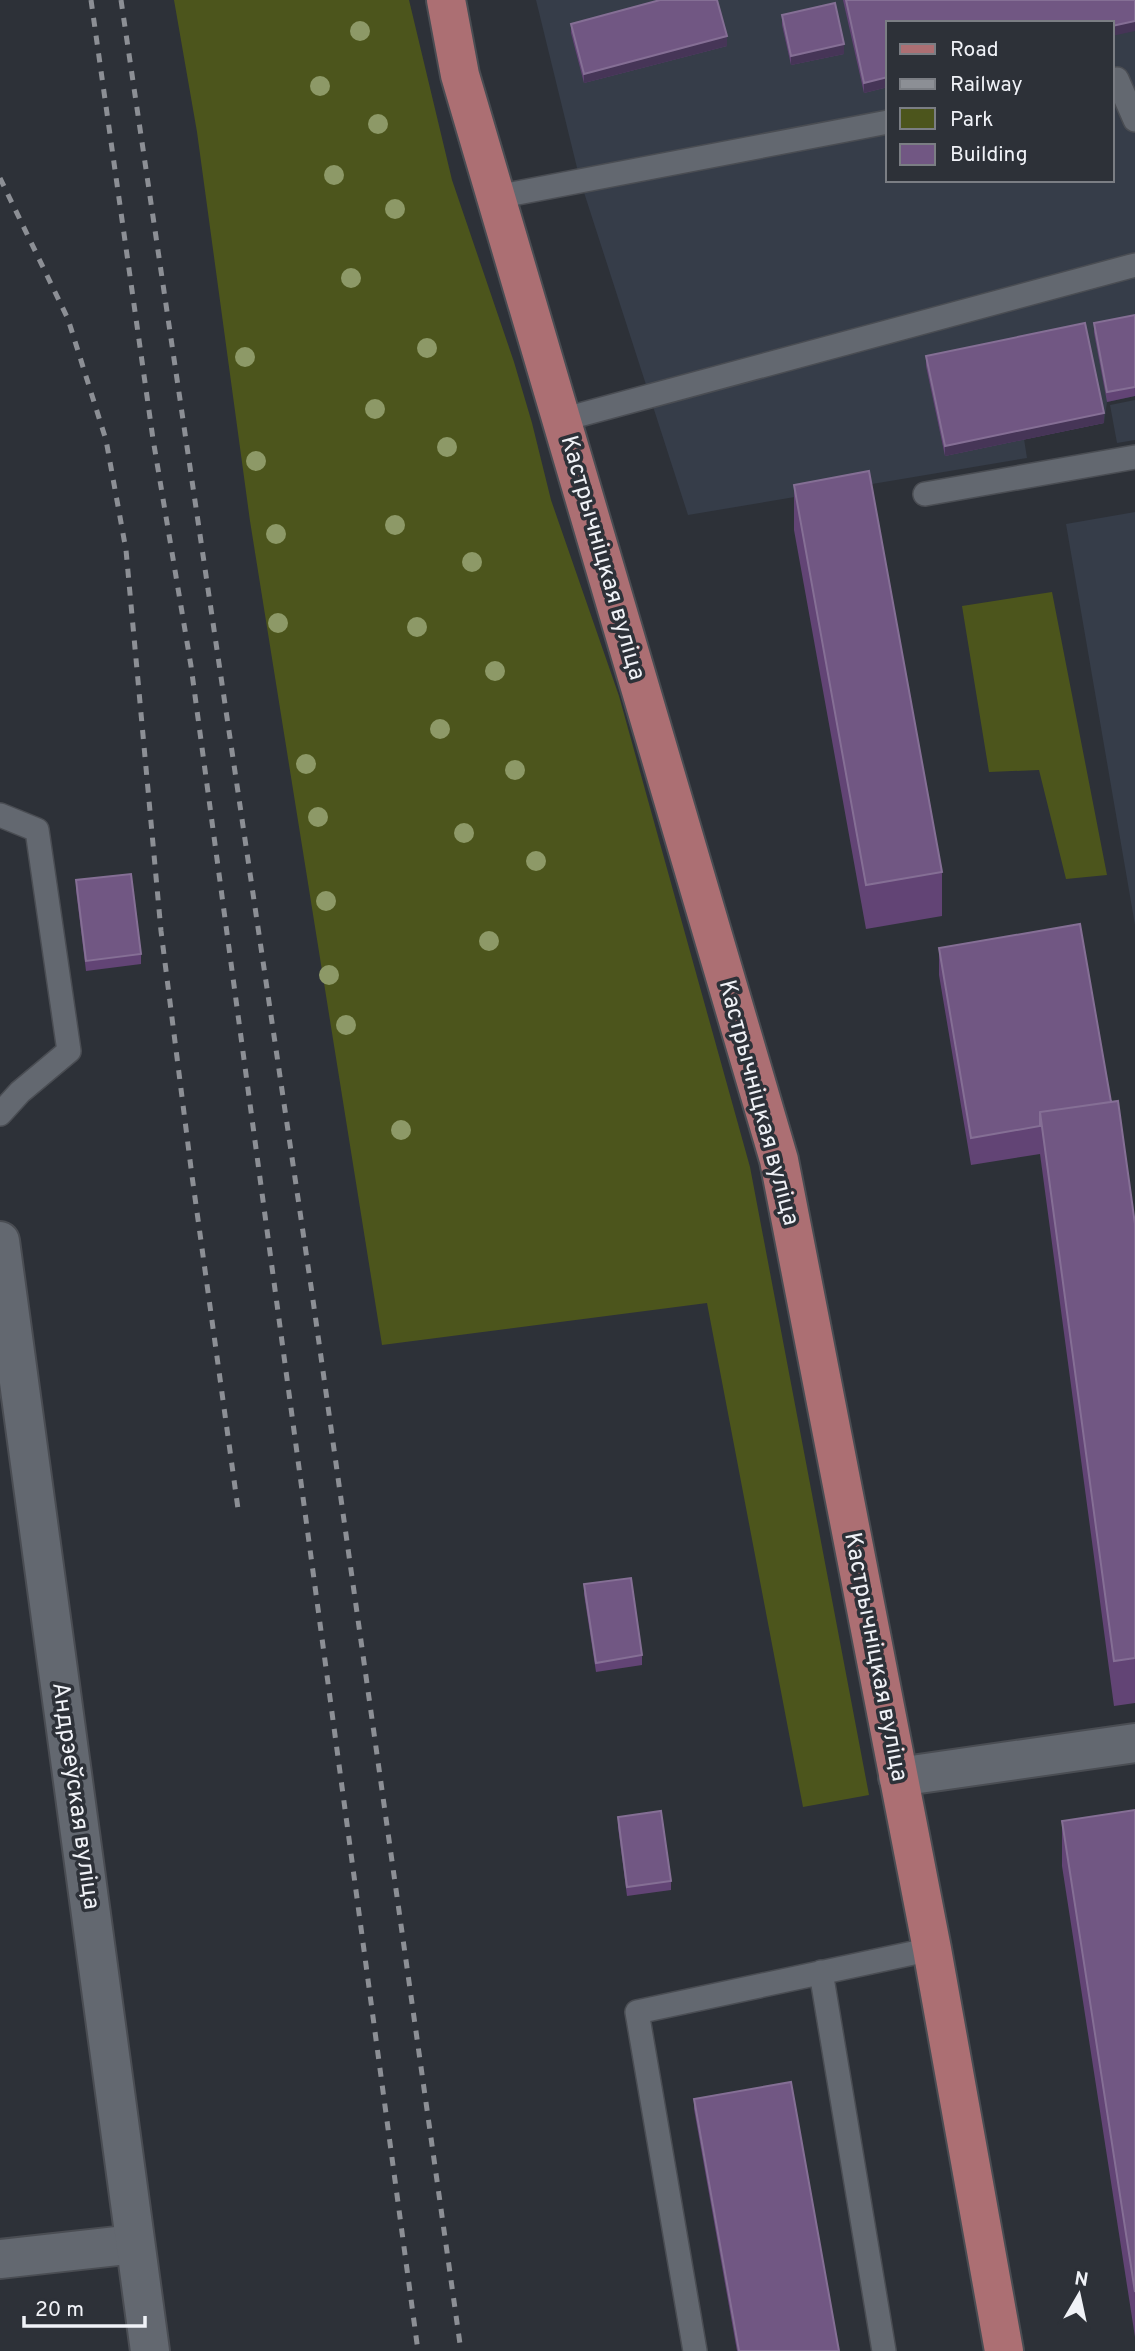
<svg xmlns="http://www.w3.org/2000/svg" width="1135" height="2351" font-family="Overpass,sans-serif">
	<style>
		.built { fill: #363d49; fill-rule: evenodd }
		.green { fill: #4c551c }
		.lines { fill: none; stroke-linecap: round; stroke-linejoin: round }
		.lane-casing { stroke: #4a4d53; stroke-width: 26 }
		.street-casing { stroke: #4a4d53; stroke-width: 42 }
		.secondary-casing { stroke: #4a4d53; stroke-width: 42 }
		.primary-casing { stroke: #4a4d53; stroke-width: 42 }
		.lane { stroke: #636870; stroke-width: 23 }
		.street { stroke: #636870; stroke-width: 38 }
		.secondary { stroke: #636870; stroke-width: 38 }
		.primary { stroke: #ac6f73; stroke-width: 38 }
		.rail { stroke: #8c8f95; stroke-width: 5; stroke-dasharray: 9 9; stroke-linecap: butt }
		.tree { fill: #8d9967 }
		.wall { fill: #624475 }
		.shaded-wall { fill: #463557 }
		.building { fill: #715783; stroke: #856f95; stroke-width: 2 }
		.labels { text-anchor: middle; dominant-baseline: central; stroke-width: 7; stroke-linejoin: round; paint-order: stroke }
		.street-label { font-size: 24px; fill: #f0f2f7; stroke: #2d3138 }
	</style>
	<rect width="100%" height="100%" fill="#2d3138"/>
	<!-- built -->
	<path class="built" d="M536,0H1135V396L1107,402L1104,423L1024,439L1027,458L688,515L580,180ZM888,23H1112V180H888Z
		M1135,400V440L1117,443L1110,405Z
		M1135,512V925L1066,524Z"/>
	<!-- green -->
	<path class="green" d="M174,0H409L452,180L514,362L532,423L551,500L619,696L750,1167L869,1795L803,1807L707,1303L382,1345L250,521L197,132Z
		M1052,592L1107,875L1066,879L1039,770L989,772L962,606Z"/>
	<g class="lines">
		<defs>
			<path id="lane" d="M1112,80L1117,79L1135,120
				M496,197L888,122
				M561,420L1135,265
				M925,494L1135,457
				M0,815L37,830L69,1051L20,1092L0,1114
				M821,1972L884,2351
				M695,2351L637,2012L932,1949"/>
			<path id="street" d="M898,1777L1135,1743
				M0,2259L135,2244"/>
			<path id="secondary" d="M0,1241L150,2351"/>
			<path id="primary" d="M446,0L460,75L779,1160L932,1949L1004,2351"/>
		</defs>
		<!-- lane casing -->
		<use href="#lane" class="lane-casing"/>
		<!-- street casing -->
		<use href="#street" class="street-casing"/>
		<!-- secondary casing -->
		<use href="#secondary" class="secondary-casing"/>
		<!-- primary casing -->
		<use href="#primary" class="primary-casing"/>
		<!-- lane -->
		<use href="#lane" class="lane"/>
		<!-- street -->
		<use href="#street" class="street"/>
		<!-- secondary -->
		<use href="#secondary" class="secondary"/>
		<!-- primary -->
		<use href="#primary" class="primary"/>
		<!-- rail -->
		<path class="rail" d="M91,0L153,439L191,666L418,2351
			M121,0L312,1293L461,2351
			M0,178L68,319L106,440L126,550L161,931L192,1176L239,1516"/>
	</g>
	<!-- trees -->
	<g class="tree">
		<circle cx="360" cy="31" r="10"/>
		<circle cx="320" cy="86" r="10"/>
		<circle cx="378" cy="124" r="10"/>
		<circle cx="334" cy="175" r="10"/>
		<circle cx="395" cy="209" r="10"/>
		<circle cx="351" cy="278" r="10"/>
		<circle cx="427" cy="348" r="10"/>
		<circle cx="245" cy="357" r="10"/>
		<circle cx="375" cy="409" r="10"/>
		<circle cx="447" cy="447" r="10"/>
		<circle cx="256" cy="461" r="10"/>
		<circle cx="395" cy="525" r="10"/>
		<circle cx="276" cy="534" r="10"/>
		<circle cx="472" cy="562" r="10"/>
		<circle cx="278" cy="623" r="10"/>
		<circle cx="417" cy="627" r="10"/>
		<circle cx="495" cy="671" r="10"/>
		<circle cx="440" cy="729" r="10"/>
		<circle cx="306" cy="764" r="10"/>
		<circle cx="515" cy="770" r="10"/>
		<circle cx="318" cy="817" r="10"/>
		<circle cx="464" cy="833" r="10"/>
		<circle cx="536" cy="861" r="10"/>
		<circle cx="326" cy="901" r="10"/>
		<circle cx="489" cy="941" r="10"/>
		<circle cx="329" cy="975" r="10"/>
		<circle cx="346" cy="1025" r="10"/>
		<circle cx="401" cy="1130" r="10"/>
	</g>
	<!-- wall -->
	<path class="wall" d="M843,0H1135L888,23V87L864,93Z
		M782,15L844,54L791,65L782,25Z
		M571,24L727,46L584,83L571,33Z
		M1135,315V396L1107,402L1094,333V323Z
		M926,356L1104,423L945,456L926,366Z
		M794,485L942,872V916L866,929L794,530Z
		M76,880L141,954V964L86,971L76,890Z
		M939,948L1111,1102L1135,1224V1703L1114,1706L1040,1154L971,1165L939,975Z
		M584,1584L642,1655V1665L596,1672L584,1594Z
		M1135,1810V2337L1062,1866V1821Z
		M618,1817L671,1881V1890L627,1896L618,1827Z
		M694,2099L839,2351H737L694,2109Z"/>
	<!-- shaded-wall -->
	<path class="shaded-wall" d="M1135,21V31L1112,36V26Z
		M727,36V46L584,83V74Z
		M844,44V54L791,65V56Z
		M888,77V87L864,93V83Z
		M1104,413V423L945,456V446Z"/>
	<!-- building -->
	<path class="building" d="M660,0H717L727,36L584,74L571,24Z
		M846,0H1135V21L1112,26V23H888V77L864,83Z
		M835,3L844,44L791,56L782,15Z
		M1135,315V387L1107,392L1094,323Z
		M1085,323L1104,413L945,446L926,356Z
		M869,471L942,872L866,885L794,485Z
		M131,874L141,954L86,961L76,880Z
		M1080,924L1111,1102L1040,1112V1126L971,1138L939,948Z
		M1118,1101L1135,1224V1658L1114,1661L1040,1112Z
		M631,1578L642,1655L596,1663L584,1584Z
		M1135,1810V2292L1062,1821Z
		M661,1811L671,1881L627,1887L618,1817Z
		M791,2082L839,2351H739L694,2099Z"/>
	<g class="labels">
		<!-- street labels -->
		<g class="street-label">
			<text transform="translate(602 558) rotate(74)">Кастрычніцкая вуліца</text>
			<text transform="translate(758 1103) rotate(75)">Кастрычніцкая вуліца</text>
			<text transform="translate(875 1657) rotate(79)">Кастрычніцкая вуліца</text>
			<text transform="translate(75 1796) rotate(82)">Андрэеўская вуліца</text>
		</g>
	</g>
	<!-- legend -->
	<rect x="886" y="21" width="228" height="161" fill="#2d3138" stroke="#7b7e84" stroke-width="2"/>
	<rect x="900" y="44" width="35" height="10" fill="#ac6f73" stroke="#7b7e84" stroke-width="2"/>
	<text x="950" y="56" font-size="21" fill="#f0f2f7">Road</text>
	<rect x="900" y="79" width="35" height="10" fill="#8c8f95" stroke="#7b7e84" stroke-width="2"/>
	<text x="950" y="91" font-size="21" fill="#f0f2f7">Railway</text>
	<rect x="900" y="108" width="35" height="21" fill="#4c551c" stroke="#7b7e84" stroke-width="2"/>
	<text x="950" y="126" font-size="21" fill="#f0f2f7">Park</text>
	<rect x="900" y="144" width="35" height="21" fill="#715783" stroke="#7b7e84" stroke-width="2"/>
	<text x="950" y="161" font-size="21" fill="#f0f2f7">Building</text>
	<!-- north arrow -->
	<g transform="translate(1079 2295) rotate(9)" stroke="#2d3138" stroke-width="5" paint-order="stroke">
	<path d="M0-5L12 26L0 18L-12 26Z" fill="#f0f2f7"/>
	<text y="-10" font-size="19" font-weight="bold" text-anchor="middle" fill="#f0f2f7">N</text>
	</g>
	<!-- scale -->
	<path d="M24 2316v10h121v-10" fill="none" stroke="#f0f2f7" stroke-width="3.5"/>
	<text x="35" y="2316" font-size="21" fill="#f0f2f7" stroke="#2d3138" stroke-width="5" paint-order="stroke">20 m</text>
</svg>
